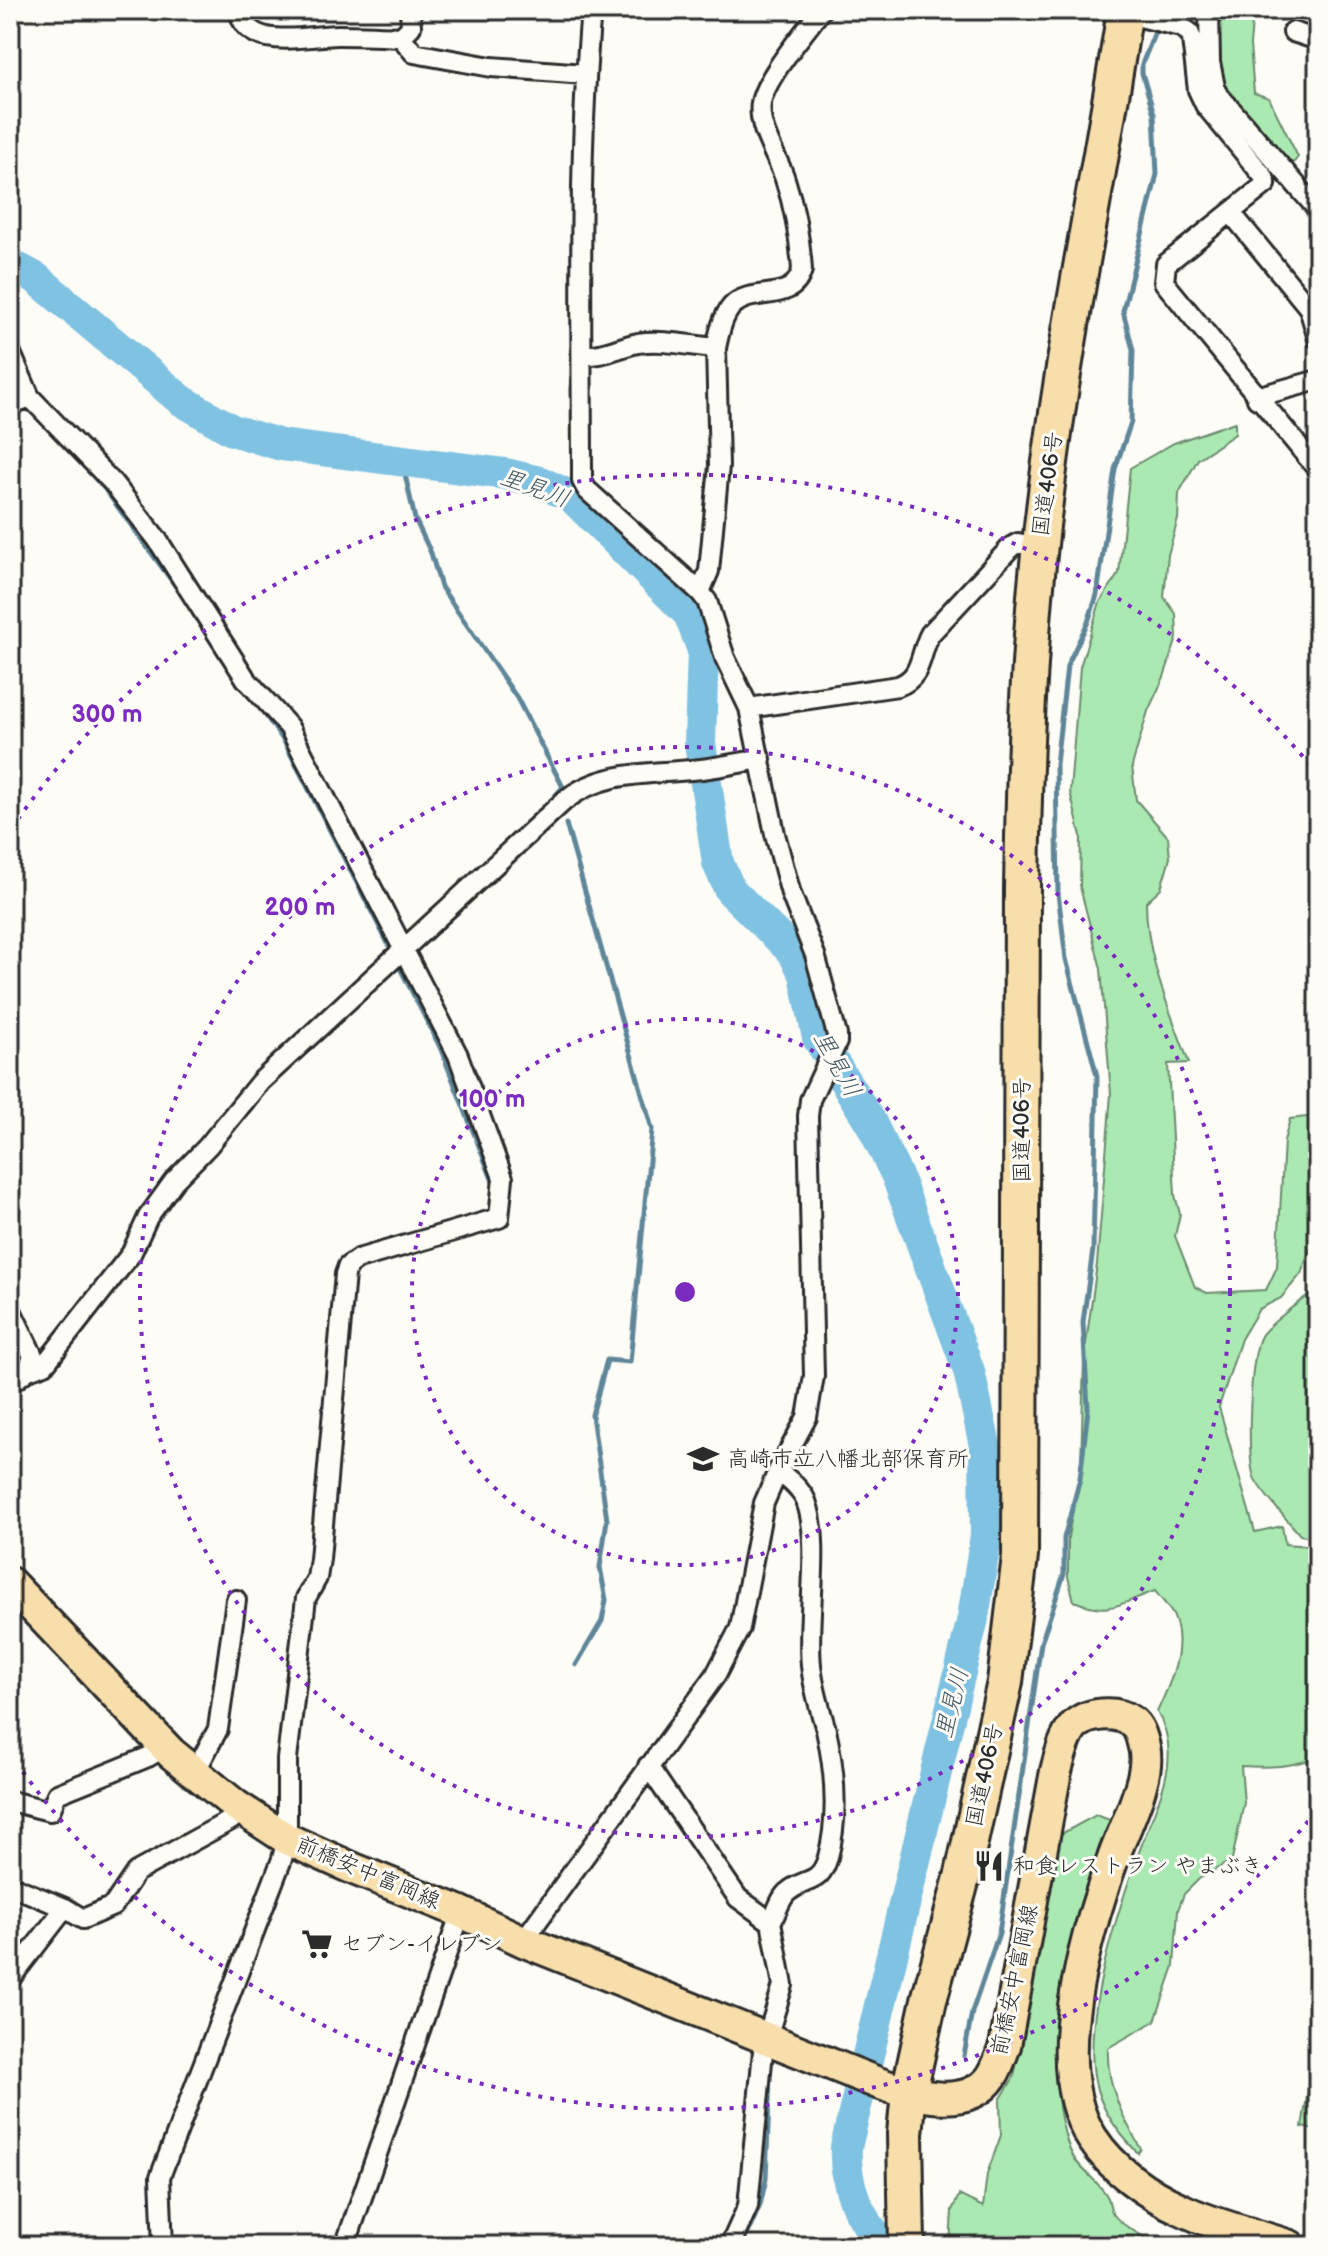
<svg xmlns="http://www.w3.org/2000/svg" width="1328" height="2256" font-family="'Balsamiq Sans','Klee One',sans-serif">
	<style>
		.green { fill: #aaeab2; stroke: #6a8a6e; stroke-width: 2 }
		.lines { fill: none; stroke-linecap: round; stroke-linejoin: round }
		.stream { stroke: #5e8698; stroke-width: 5 }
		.river { stroke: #80c2e1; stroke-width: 32 }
		.street-casing { stroke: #2b2b2b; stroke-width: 24 }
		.primary-casing { stroke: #2b2b2b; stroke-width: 36 }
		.highway-casing { stroke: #2b2b2b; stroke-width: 40 }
		.street { stroke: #fdfcf7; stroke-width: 18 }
		.primary { stroke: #f8deab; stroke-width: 30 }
		.highway { stroke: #f8deab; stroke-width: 34 }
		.ring { fill: none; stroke: #7b2cbf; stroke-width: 4; stroke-dasharray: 4 8 }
		.labels { text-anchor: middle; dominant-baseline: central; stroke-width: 6; stroke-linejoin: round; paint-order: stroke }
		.street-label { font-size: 22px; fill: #2b2b2b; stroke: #fdfcf7 }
		.poi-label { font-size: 22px; fill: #2b2b2b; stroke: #fdfcf7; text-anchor: start }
		.water-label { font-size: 24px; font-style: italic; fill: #445862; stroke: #fdfcf7 }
		.centre { fill: #7b2cbf; stroke: #fdfcf7; stroke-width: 4 }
		.ring-label { font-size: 24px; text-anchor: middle; font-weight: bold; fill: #7b2cbf; stroke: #fdfcf7; stroke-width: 6; stroke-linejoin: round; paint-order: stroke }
	</style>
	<rect width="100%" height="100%" fill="#fdfcf7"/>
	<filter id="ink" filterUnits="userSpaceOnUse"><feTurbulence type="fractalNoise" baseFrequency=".0125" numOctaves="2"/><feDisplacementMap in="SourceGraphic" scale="16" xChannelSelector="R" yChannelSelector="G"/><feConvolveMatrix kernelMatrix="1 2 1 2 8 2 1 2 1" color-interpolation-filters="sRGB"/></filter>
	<g filter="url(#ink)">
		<!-- green -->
		<path class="green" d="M1209,10H1253L1250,45L1254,93L1269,98L1298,157L1291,166L1227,100L1213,71Z
			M1235,422V434L1198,459L1179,493L1178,519L1168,555L1164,597L1176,614L1177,638L1164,677L1148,711L1132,766L1136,800L1168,837L1170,858L1161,888L1146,902C1146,959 1170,1010 1189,1063L1168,1064L1175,1195L1180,1214L1175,1236L1195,1287L1207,1293L1266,1290L1277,1267L1284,1141L1290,1119L1315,1116L1318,1120V1228L1301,1274L1281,1298L1259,1309L1241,1339L1219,1407L1255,1532L1282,1526L1285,1544L1309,1546L1318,1559V1757C1291,1767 1269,1768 1241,1766L1244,1803L1232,1860L1199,1879L1184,1894L1178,1910L1174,1966L1155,2021L1108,2048C1106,2085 1123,2118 1141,2149L1138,2153C1119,2134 1100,2108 1095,2081C1082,2015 1119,1907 1142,1844C1158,1800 1184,1756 1157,1712C1170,1684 1187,1649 1174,1617C1170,1608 1161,1599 1155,1591C1120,1603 1111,1616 1074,1601L1068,1577V1537L1081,1465L1084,1358L1097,1264L1111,1094L1101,969L1080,887L1081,836L1070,792L1080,667L1100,602L1119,573L1130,468L1174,443Z
			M1318,1289V1538L1300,1535C1289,1521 1260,1492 1254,1477C1246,1455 1250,1356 1261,1336C1267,1326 1307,1295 1318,1289Z
			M1096,1815L1110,1820C1072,1908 1035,2058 1070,2150C1078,2170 1099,2180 1108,2198C1110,2204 1110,2210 1114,2215C1124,2228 1146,2237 1160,2246H950L952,2210L959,2195L983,2207L987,2174L1001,2135L1000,2100L1014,2077L1061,1834Z
			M1318,2030V2131L1302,2127Z"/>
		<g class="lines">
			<!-- stream -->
			<path class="stream" d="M10,374L20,393
				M65,446L104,488L180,592
				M402,461L415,519L431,553L441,587L517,698L563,787L556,795
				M261,709L284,741L393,953
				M566,824L652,1129L630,1362L607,1360L592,1415L607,1520L600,1567L606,1600L602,1621L576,1665
				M397,962L440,1047L494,1184
				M964,2056L972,2012L999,1933L1041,1643L1064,1574V1538L1080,1479L1088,1409L1083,1322L1093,1250L1097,1076L1066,959L1058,893L1056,764L1067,666L1088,622L1097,595L1115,469L1131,422L1133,350L1123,311L1157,174L1154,114L1142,73V64L1157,27
				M742,2246L760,2205L766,2179L770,2072"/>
			<!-- river -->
			<path class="river" d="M10,264L36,278L181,400L232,430L281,445L506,474L540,482L572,497L689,614L703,650L700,743L718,863L730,890L793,952L805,974L818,1038L871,1123L897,1176L969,1371L985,1446L986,1535L973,1618L846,2147C844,2186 859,2217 884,2246"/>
			<defs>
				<path id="street" d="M239,10C247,53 308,35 338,35C359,35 380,36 401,37L411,27L410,10
					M1209,10L1210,62L1216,92L1318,210
					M1124,13L1181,27L1189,32L1192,39L1198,90L1205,105L1264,177L1266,184L1166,264L1164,282L1318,470
					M1293,32L1318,40
					M401,37L414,53L491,67L585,74
					M1232,214L1309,308L1318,339
					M10,351L30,397L113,483L157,539L246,679L289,727L458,1055L503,1178L499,1218L358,1259L348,1266L345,1274L320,1559L317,1578L306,1598L287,1759V1839L282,1859L160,2177L163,2246
					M582,355C603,357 618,347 638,343C663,339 691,346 716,348
					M1257,399L1267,394L1318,380
					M10,405L30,397
					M700,592L709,571L719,466L716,348C719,334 722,317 732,306C753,285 793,305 802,270C800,239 795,209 785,179C778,157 757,128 761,103C765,78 805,32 821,10
					M749,708L898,686C923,677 919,655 930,634L1011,547L1018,543L1039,547
					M10,1308L33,1356L28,1370
					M10,1384L28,1370L45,1364L131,1254L148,1217L174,1181L208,1146L260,1082L564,801C601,771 647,774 692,770C715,768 738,763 761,759
					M648,1766L738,1898L771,1922L783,1985L763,2051L748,2206L730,2246
					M195,1772L218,1729L236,1600
					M10,1801L50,1811L57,1794L148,1757L165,1747
					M10,1888L19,1889L65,1908L10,1979
					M65,1908L83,1919L113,1906L136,1872L231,1820L242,1810
					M771,1922C777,1913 780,1897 789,1891C807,1877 820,1885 828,1857C839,1816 835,1771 826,1730C820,1709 813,1687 811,1665C806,1618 822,1543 806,1501C801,1489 788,1479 778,1471
					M523,1941L715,1676L740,1628L764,1503L778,1471L807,1417L814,1376L808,1116L810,1100L837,1042V1035L815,955L791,894L775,834L749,708L725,658L707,601L700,592L587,490L582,481C582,324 577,167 591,10
					M345,2246L461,1912"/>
				<path id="primary" d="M10,1583L171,1753L235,1805L287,1839L354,1869L461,1912L523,1941L878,2083C912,2095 968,2112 992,2076C998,2067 1001,2056 1005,2046L1056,1771C1060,1756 1064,1738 1074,1726C1087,1713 1115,1710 1131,1721C1139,1726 1142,1738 1144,1747C1152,1775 1124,1828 1114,1856C1087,1930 1045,2067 1092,2138C1112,2169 1147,2194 1181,2209C1213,2225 1255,2234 1290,2246"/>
				<path id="highway" d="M907,2246L905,2134L909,2092L929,2000L963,1874L1005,1682L1020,1556L1022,888C1024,759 1029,629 1045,501C1065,336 1100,174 1125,10"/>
			</defs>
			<!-- street casing -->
			<use href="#street" class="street-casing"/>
			<!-- primary casing -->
			<use href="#primary" class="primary-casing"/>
			<!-- highway casing -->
			<use href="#highway" class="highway-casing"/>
			<!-- street -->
			<use href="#street" class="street"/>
			<!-- primary -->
			<use href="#primary" class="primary"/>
			<!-- highway -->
			<use href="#highway" class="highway"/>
		</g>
	</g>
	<!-- distance rings -->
	<g class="ring">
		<circle cx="685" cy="1292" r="273"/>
		<circle cx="685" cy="1292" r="545"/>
		<path d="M1316 1812A818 818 0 0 1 11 1755M11 829A818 818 0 0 1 1316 772"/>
	</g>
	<!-- icons -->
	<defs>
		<symbol id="school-bare" viewBox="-9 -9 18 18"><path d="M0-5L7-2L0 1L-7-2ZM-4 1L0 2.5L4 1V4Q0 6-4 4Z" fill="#2b2b2b" stroke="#fdfcf7" stroke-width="2.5" paint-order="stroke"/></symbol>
		<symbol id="restaurant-bare" viewBox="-9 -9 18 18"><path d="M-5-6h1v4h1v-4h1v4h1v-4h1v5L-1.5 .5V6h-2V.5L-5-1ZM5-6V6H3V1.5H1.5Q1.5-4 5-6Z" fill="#2b2b2b" stroke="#fdfcf7" stroke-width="2.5" paint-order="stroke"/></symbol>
		<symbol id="supermarket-bare" viewBox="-9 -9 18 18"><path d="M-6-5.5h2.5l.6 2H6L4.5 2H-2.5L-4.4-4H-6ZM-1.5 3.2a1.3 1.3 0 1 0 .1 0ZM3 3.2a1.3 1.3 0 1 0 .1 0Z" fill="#2b2b2b" stroke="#fdfcf7" stroke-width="2.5" paint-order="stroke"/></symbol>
	</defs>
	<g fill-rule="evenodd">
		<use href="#school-bare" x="681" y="1437" width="44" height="44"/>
		<use href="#restaurant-bare" x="967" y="1844" width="44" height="44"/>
		<use href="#supermarket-bare" x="295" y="1922" width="44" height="44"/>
	</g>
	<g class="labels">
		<!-- street labels -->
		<g class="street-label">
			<text transform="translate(1048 484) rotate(-82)">国道406号</text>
			<text transform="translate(1022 1130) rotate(-90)">国道406号</text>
			<text transform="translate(985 1775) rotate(-78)">国道406号</text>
			<text transform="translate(368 1873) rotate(23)">前橋安中富岡線</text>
			<text transform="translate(1015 1980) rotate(-78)">前橋安中富岡線</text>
		</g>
		<!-- poi labels -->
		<g class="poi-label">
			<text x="727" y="1459">高崎市立八幡北部保育所</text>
			<text x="1013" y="1866">和食レストラン やまぶき</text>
			<text x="341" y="1944">セブン-イレブン</text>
		</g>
		<!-- water labels -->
		<g class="water-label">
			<text transform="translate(535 488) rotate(20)">里見川</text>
			<text transform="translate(837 1064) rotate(61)">里見川</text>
			<text transform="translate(952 1703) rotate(-76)">里見川</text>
		</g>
	</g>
	<circle cx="685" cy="1292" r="12" class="centre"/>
	<g class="ring-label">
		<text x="107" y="722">300 m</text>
		<text x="300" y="915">200 m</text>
		<text x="492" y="1107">100 m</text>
	</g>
	<!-- margin -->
	<rect width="1328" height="2256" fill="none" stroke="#fdfcf7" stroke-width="40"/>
	<rect x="20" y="20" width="1288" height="2216" fill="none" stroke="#2b2b2b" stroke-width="3" filter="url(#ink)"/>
</svg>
